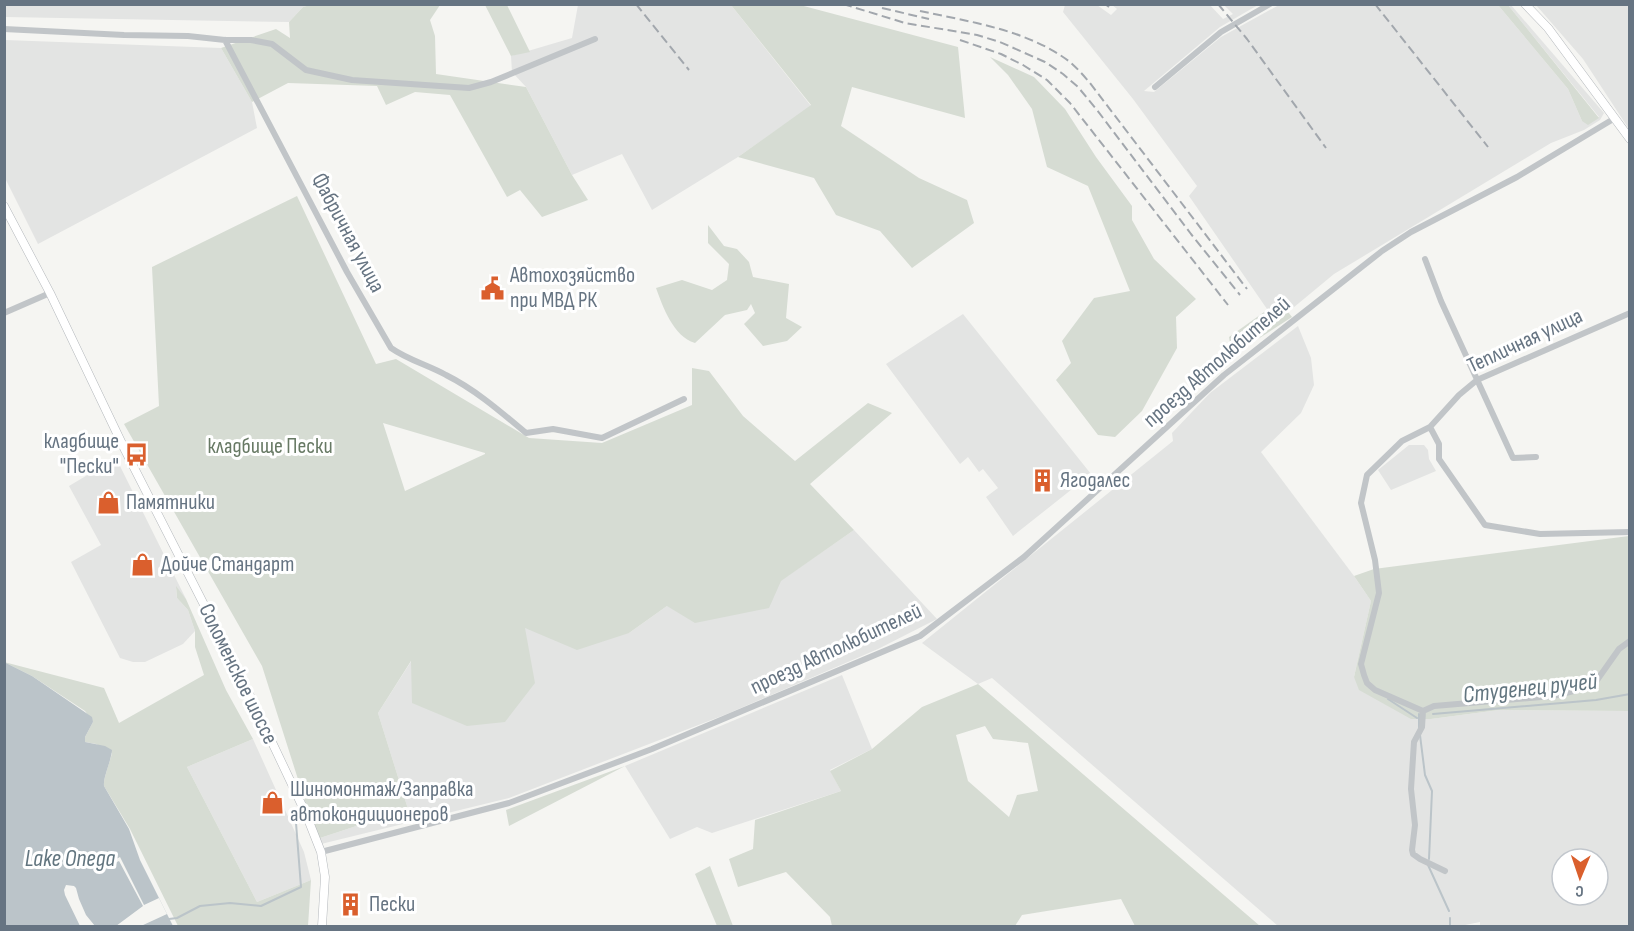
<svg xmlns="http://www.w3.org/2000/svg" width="1634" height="931" font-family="'Sofia Sans Condensed',sans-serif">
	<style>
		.built { fill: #e3e4e3; fill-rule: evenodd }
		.green { fill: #d6dcd3; fill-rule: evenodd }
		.water { fill: #bbc4c9 }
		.pier { fill: #f5f5f2 }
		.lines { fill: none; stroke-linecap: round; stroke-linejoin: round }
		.stream { stroke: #bbc4c9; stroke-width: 2 }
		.major-casing { stroke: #b4b8bc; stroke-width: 9 }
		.minor { stroke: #c1c5c8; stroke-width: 6 }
		.major { stroke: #fff; stroke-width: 8 }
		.rail { stroke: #a2a7ad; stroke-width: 2; stroke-dasharray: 9 4.5; stroke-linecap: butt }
		.labels { text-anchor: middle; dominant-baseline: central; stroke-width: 6; stroke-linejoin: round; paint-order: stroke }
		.street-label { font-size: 22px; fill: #667482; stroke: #fff }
		.poi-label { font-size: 22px; fill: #667482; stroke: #fff; text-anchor: start }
		.park-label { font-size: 22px; fill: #677964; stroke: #fff }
		.water-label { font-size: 24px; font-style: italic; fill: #62757f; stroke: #fff }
	</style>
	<rect width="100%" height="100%" fill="#f5f5f2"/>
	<!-- built -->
	<path class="built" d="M5,4L310,5L303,7L289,22L5,17Z
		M1209,4L1223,19L1233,14L1224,5H1258L1220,27L1144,91L1154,92L1221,37L1279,5H1498L1568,89L1582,121L1599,117L1508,5H1511L1604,113L1600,120L1584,130L1551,143L1334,274L1276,322L1189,196L1197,186L1133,99L1063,12L1065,5H1097L1111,15L1117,9L1112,5Z
		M578,5H731L811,106L738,157L652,210L622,154L572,175L526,87L512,72L511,56L572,38Z
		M1536,5H1629V129L1583,59Z
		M5,40L221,48L252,102L257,128L38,244L5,178Z
		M963,314L1091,474L1013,536L986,497L998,488L983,469L979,472L968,457L960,464L886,364Z
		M1298,326L1311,358L1314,385L1301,413L1261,452L1354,576L1371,601L1354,677L1431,719L1499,710L1629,711V926H1480V922L1460,926H1278L992,678L978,684L922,643L1173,441L1172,433L1210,393ZM1562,859H1598V895H1562Z
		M1409,445H1424L1428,450L1429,459L1436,471L1391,490L1378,470Z
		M116,458L186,599L176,588L177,598L188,610L195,631L183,644L145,662H133L120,658L71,562L101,545L69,486Z
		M854,530L937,619L878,649L727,714L509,798L321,844L317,839L408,809L378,713L412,660L524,628L629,633L667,606L780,581Z
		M842,675L872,749L830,770L841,791L712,833L697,827L670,839L625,766Z
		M253,739L304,852L311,880L257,902L187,767Z"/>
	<!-- green -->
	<path class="green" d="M310,5H440L430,20L435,36L436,74L526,87L572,175L588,200L542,217L520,190L507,197L450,95L415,92L386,105L377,86L288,83L252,102L221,48L276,29L290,38L289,22L303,7Z
		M485,5H507L530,52L511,56Z
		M731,5H800L958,47L965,118L852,87L841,126L919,178L967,200L974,223L912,268L880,231L836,215L814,178L738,157L811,105Z
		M1498,5H1508L1599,118L1588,125L1582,121L1568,89Z
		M990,57L1034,77L1065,109L1096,157L1132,206V220L1154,259L1196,299L1176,317L1177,348L1142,411L1115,437L1098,435L1056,380L1071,363L1062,341L1094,298L1130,291L1088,186L1047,167L1032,109L1008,75Z
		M297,196L376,364L396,359L529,438L602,443L692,405V368L709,371L743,416L795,461L868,403L892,413L810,484L854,530L781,581L769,608L695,623L667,606L629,633L577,650L525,628L535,683L505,722L467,726L412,703L411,661L378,713L408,809L317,839L262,666L124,424L159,406L152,267ZM383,423L485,453V454L405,491Z
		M708,225L724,246L737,249L749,262L753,277L789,284L786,318L802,327L787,341L763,346L744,324L755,313L751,304L747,310L725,315L695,343C673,336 663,307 656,288L682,280L712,290L727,280L729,264L708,243Z
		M1267,310L1276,322L1288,312L1292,317L1244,348L1231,349L1229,337Z
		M1629,536V711L1499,710L1431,719H1411L1359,690L1354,677L1371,601L1354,576L1374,569Z
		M176,586L186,599L226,690L253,739L187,767L257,902L311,880L308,926H178L130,829L104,786C103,779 110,762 112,753L96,744L85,742V737L93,722L85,711L32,676L4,662L104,688L119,723L204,675L195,647V631L188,610L177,598Z
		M978,684L1260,926H1135L1121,899L1022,915L1015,926H832L830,917L786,872L738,887L729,859L753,849L755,820L841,791L830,771L872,749L922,707ZM985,726L993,739L1028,743L1038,791L1017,795L1009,817L968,781L956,735Z
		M625,766L509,826L506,810Z
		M710,866L733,926H717L695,874Z"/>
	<!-- water -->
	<path class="water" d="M4,662L32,676L92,717L93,722L85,737V742L105,746L112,750C111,762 103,777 104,786L129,829L140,860L173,926H5Z"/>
	<!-- pier -->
	<path class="pier" d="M120,857L144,905L159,898L167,914L141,926H116L143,906L119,861L98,871L97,869Z
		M66,885L74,886L76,888L79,899L86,915L95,926H80L65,895L64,890Z"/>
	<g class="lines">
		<!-- stream -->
		<path class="stream" d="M1388,699L1417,718
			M1419,714V729
			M1433,714L1596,700L1630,694
			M1420,735L1425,775L1432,791L1429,859
			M1428,865L1449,911
			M1450,918V926
			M169,919L177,918L200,906L230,903L261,906L301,887L296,823"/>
		<defs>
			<path id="major" d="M1525,4L1548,28L1630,139
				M4,206L50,293L125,450L243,681L306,814L321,852L325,877L322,926"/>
		</defs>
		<!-- major casing -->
		<use href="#major" class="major-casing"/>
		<!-- minor -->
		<path class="minor" d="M4,29L124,35L188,36L225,40H251L272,44L306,70L352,80L469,88L491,82L595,39
			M225,40L347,272L391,348C408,360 428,365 446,375C476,390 501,412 526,433L553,429L602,438L684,399
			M1155,87L1221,32L1270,4
			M1425,259L1441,301L1513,458L1536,457
			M4,313L50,293
			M1430,427L1439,444V459L1485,525L1540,534L1630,532
			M1423,711L1434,706L1553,696L1582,689L1595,683L1619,649L1630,641
			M321,852L509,803L652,749L920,636L1024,557L1224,375L1382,251L1411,232L1517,177L1615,118
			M1445,871L1420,859L1413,854L1412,850L1415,825L1411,789L1414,742L1422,727L1423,711L1375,690L1367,683L1364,675L1361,664L1379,593L1375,560L1361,503L1367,475L1402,441L1430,427L1459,395L1477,380L1630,313"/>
		<!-- major -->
		<use href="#major" class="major"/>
		<!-- rail -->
		<path class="rail" d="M636,4L689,70
			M843,4L905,23L977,35L1000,42L1045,62L1063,74L1078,87L1097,110L1191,234L1240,295
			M1105,4L1109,7
			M1218,4L1247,39L1326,148
			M1375,4L1488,147
			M882,8L929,19
			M920,11C971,22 1028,30 1070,62C1077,68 1084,76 1090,83L1247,289
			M960,40L1001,54L1023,65L1047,80L1070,103L1228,305"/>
	</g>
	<!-- icons -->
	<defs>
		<symbol id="civic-bare" viewBox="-9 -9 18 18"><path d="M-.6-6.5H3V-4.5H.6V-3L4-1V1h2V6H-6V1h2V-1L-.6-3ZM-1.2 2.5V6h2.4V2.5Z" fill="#da5f2d" stroke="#fff" stroke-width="2.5" paint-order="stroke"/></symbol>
		<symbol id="bus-bare" viewBox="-9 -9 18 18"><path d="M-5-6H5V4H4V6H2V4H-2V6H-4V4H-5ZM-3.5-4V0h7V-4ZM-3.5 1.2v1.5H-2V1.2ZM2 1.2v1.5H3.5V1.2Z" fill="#da5f2d" stroke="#fff" stroke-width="2.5" paint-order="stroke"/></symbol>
		<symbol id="building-bare" viewBox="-9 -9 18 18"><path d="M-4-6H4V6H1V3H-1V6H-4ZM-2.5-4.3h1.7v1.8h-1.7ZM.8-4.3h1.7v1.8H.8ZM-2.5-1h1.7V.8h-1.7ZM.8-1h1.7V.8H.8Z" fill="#da5f2d" stroke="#fff" stroke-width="2.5" paint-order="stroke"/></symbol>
		<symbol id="shop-bare" viewBox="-9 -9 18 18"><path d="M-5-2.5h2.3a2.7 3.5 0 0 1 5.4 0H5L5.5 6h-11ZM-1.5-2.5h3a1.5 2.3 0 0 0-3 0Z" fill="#da5f2d" stroke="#fff" stroke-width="2.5" paint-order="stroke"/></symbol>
	</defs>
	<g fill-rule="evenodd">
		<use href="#civic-bare" x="476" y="272" width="33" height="33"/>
		<use href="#bus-bare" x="120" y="438" width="33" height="33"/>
		<use href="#building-bare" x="1026" y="464" width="33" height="33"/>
		<use href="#shop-bare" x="92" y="486" width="33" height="33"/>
		<use href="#shop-bare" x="126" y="548" width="33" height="33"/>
		<use href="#shop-bare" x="256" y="786" width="33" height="33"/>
		<use href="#building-bare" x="334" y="888" width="33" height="33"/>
	</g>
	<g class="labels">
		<!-- street labels -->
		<g class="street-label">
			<text transform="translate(348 233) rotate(62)">Фабричная улица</text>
			<text transform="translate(1525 341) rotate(-25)">Тепличная улица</text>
			<text transform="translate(1217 362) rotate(-41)">проезд Автолюбителей</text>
			<text transform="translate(836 649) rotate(-25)">проезд Автолюбителей</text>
			<text transform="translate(238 674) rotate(64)">Соломенское шоссе</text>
		</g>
		<!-- poi labels -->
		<g class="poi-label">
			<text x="510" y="275">Автохозяйство<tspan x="510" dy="25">при МВД РК</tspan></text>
			<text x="119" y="441" text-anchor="end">кладбище<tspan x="119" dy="25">"Пески"</tspan></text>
			<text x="1060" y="480">Ягодалес</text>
			<text x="126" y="502">Памятники</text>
			<text x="161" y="564">Дойче Стандарт</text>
			<text x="290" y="789">Шиномонтаж/Заправка<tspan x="290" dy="25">автокондиционеров</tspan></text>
			<text x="369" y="904">Пески</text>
		</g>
		<!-- park labels -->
		<g class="park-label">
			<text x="270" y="446">кладбище Пески</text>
		</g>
		<!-- water labels -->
		<g class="water-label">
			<text transform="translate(1530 688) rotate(-6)">Студенец ручей</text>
			<text x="70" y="858">Lake Onega</text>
		</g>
	</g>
	<!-- border -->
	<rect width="1634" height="931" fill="none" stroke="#667482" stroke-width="12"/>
	<!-- north arrow -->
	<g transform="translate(1580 877) rotate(182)"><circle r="28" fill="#ffffff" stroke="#c2c7cd" stroke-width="1.5"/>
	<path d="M0-4.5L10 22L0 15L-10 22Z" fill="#da5f2d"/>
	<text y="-9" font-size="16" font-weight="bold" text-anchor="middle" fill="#667482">С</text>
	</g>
</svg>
